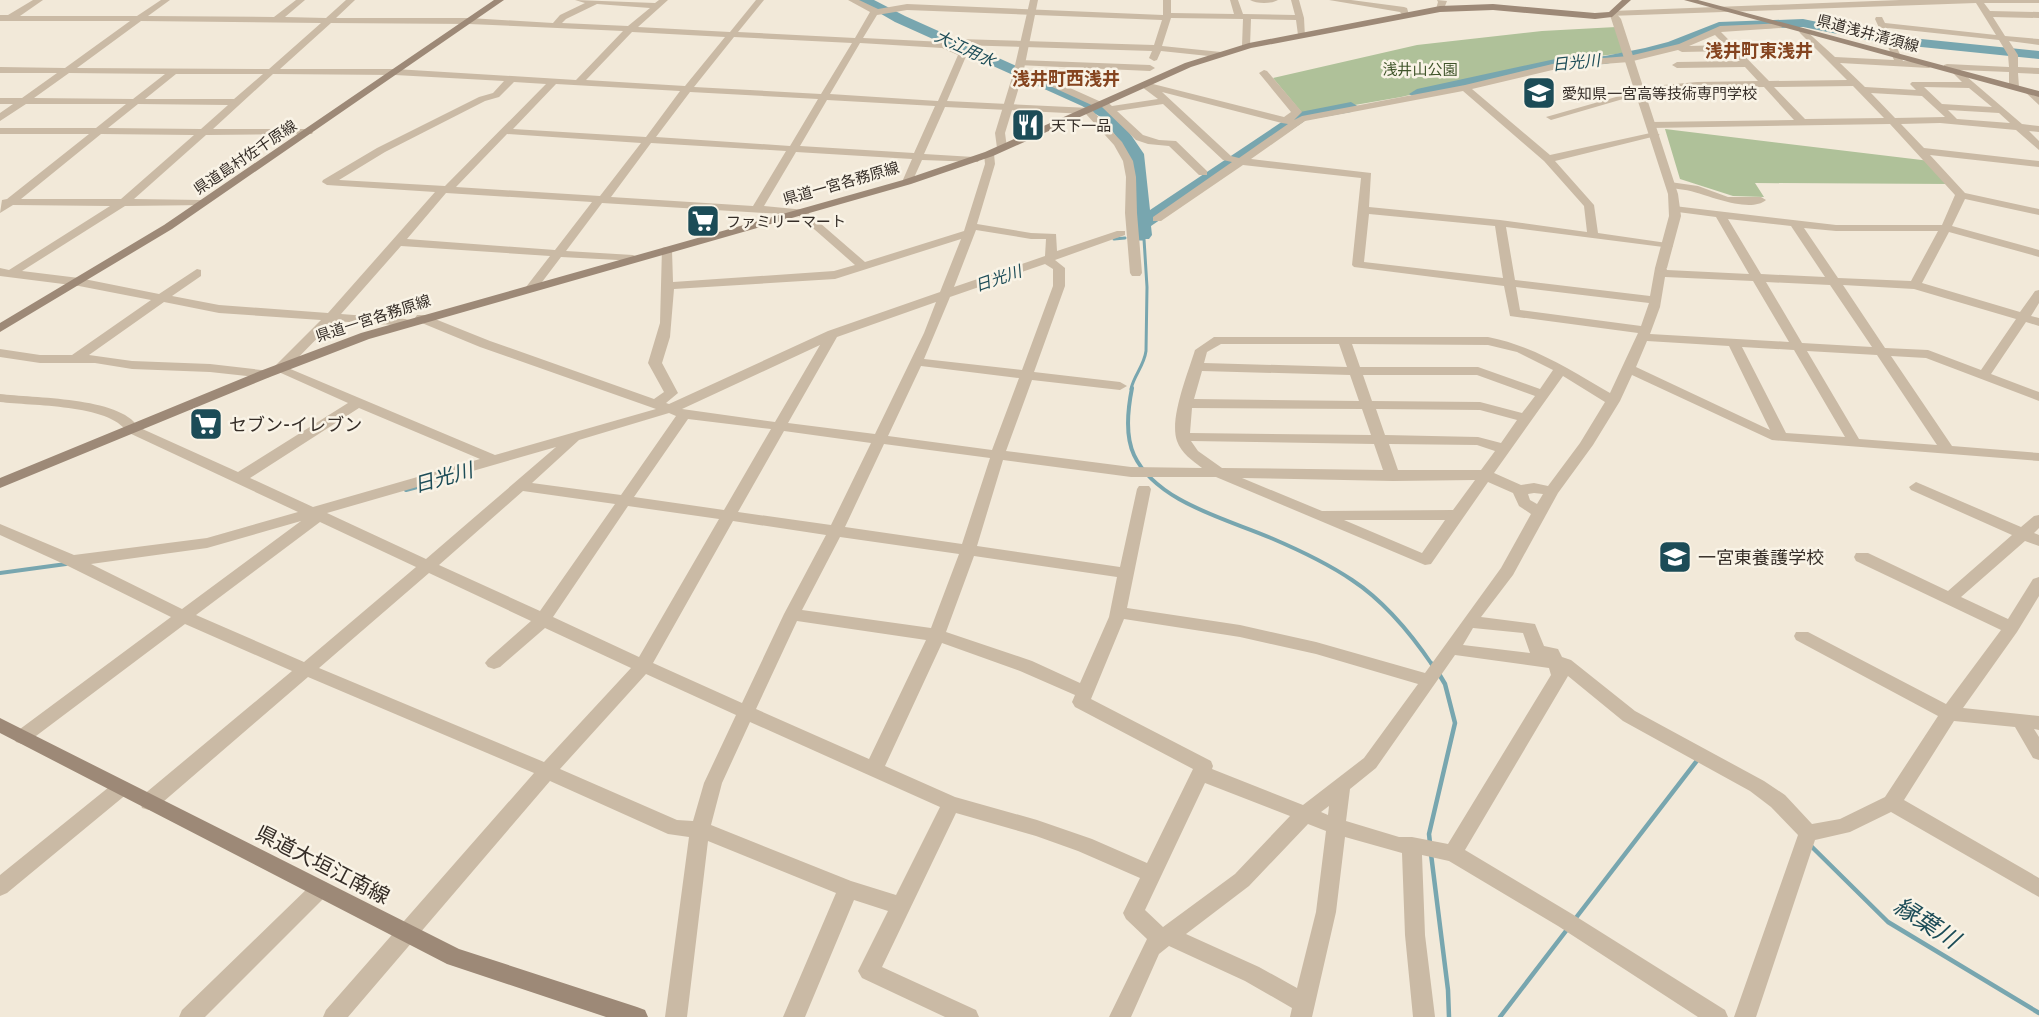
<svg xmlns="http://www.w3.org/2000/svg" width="2039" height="1017" font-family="'IBM Plex Sans','Noto Sans JP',sans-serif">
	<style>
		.green { fill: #afc199 }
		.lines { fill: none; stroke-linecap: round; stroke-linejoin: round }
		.stream-far2 { stroke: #78a6af; stroke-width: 3 }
		.stream-far1 { stroke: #78a6af; stroke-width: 4 }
		.stream { stroke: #78a6af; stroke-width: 4.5 }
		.river { fill: #78a6af; fill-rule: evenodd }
		.minor { fill: #cabaa5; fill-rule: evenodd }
		.tertiary { fill: #cabaa5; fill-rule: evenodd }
		.secondary { fill: #9d8977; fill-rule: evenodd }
		.labels { text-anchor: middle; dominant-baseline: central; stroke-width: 5; stroke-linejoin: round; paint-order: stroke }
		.far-street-label { font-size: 15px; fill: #352d27; stroke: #f9f3e6 }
		.far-park-label { font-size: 15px; fill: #3f542a; stroke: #f9f3e6 }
		.far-poi-label { font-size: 15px; fill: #352d27; stroke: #f9f3e6; text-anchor: start }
		.far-water-label { font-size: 16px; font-style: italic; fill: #1c4c57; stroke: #f9f3e6 }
		.far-quarter-label { font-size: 18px; font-weight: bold; fill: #85441f; stroke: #f9f3e6 }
		.poi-label { font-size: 18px; fill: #352d27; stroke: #f9f3e6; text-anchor: start }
		.water-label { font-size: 20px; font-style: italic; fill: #1c4c57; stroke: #f9f3e6 }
		.near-street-label { font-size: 21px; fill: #352d27; stroke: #f9f3e6 }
		.near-water-label { font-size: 24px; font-style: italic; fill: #1c4c57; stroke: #f9f3e6 }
	</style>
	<rect width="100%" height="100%" fill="#f2e9d9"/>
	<!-- green -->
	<path class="green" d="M1616,27L1624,53L1559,61L1401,97L1303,114L1273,78L1417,45L1542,31Z
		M1665,129L1930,161L1951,184L1755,183L1764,197L1733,196L1680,179Z"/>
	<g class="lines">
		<!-- stream-far2 -->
		<path class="stream-far2" d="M1114,239L1125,238
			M1131,389C1134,375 1144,366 1146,351L1147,287L1144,239H1138"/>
		<!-- stream-far1 -->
		<path class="stream-far1" d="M1132,388C1128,408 1125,436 1134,455C1156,502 1227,519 1271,538C1299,550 1327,563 1352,580C1384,601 1412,635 1433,666
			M406,490L425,485
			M0,573L66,564"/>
		<!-- stream -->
		<path class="stream" d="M1432,664L1435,668
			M1430,843L1429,834L1455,723L1445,684L1439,674
			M1811,846L1888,922L2039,1013
			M1431,854L1448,990L1449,1017
			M1575,919L1699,758
			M1500,1017L1569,927"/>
		<!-- river -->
		<path class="river" d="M857,0H874L905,16L1092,100L1116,113L1144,154L1150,210L1295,113L1351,102L1359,107L1351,112L1306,120L1151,226L1152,235L1149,239H1137L1134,235L1128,154L1104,119L1082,106L895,22Z
			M1803,19L1882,35L2039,51V59L1882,43L1803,27L1721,30L1678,48L1645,56L1605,64L1560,66L1417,99L1409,94L1417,89L1560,58L1605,56L1645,48L1668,42L1719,22Z"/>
		<!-- minor -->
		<path class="minor" d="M33,0H43L20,16H137L161,0H170L148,16L274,17L296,0H305L285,17L326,18L346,0H355L336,18H469L553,23L560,15L585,3L575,0L655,3L659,0H668L638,27L730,32L756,0H764L738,32L855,38L870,12L848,0H859L878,9L907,4L1163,15V0H1171V13L1234,14L1230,0H1238L1243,14L1295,15L1291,0H1299L1304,18L1305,37L1298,35L1296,20L1251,19L1250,46L1246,49L1242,46L1243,19L1171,18L1162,46L1221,52L1222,54L1218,57L1161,51L1157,60L1154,61L1149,58L1152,51L958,45L954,42L958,39L1154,45L1162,20L907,10L877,15L863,38L944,42L966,52L967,54L947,101L1090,108L1122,142L1133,161L1136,177L1137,213L1142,273L1140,276H1132L1130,273L1125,213L1126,177L1123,161L1114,145L1086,114L945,107L924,154L974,157L979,160L978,162L922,160L912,182L907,185L902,182L912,159L796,152L764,206L805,210L865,262L964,231L985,164L984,154L989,151L994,154L995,164L977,224L1031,233L1056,234L1057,251L1117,231H1125V235L1055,260L1065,268V286L1034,372L1120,382L1127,386L1120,390L1032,380L1006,451L1131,467L1202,468C1193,461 1181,453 1177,441C1169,419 1188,373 1195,350L1214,337H1488C1534,346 1570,370 1610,393L1638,333L1510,316L1504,286L1354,267L1352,265L1361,178L1243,165L1161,221H1153V217L1232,162L1223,160L1163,104L1117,111L1143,135L1159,140L1176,141L1207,171V175H1199L1169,146L1148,144L1136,140L1102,107H1096L1015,70V66H1021L1099,101H1106L1112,106L1158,99L1142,87L1140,85L1145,82L1284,117L1291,112L1259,73L1264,70L1267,71L1302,112L1294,120L1302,116L1465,85L1565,61L1629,56L1679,44L1720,26L1784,23L1785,25L1781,28L1721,32L1769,81L1847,80L1800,33L1799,31L1803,28L1835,57L1894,60L1875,19L1876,17H1882L1885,23L1996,35L1976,3L1609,16L1608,14L1612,11L1900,0H2039V3H1984L1990,11L2039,12V18L1993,17L2005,36L2039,39V45L2009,41L2018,55V67L2039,68V74L2018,73L2019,87L2014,90L2009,87V72L1959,70L2022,124L2039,126V132L2029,131L2039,141V150L2016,130L1940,123L1901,124L1924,148L2039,161V167L1930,155L1965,193L2039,209V215L1965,199L1952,226L2039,250V257L1949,232L1922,283L2020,312L2035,291L2039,290V303L2031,316L2039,318V326L2026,322L1991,374L2039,392V401L1926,358L1891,356L1952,446L2039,453V461L1772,440L1632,375L1620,401L1593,445L1558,493L1513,575L1481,617L1535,624L1544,646L1558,649L1562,657L1571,660L1635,711L1764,781L1785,795L1812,824L1840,819L1885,797L1938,716L1796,640L1794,636L1796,632H1808L1946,704L2001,630L1856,561L1854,557L1856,553H1868L1948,591L2012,535L1911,490L1909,487L1916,482L2021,527L2034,516L2039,515V528L2034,533L2039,535V546L2025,541L1961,597L2008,619L2033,579L2039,577V596L2017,632L1963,708L2039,716V730L2034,729L2039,737V760L2033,758L2015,727L1954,721L1904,800L2039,878V897L1891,812L1850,832L1815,840L1756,1017H1734L1798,835L1771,807L1750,791L1623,721L1568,676L1465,850L1572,914L1725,1010L1728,1017H1698L1558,926L1449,861L1422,855L1425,935L1435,1017H1413L1405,935L1402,853L1345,837L1336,912L1312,1017H1290L1292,1008L1245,981L1169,946L1159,954L1131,1017H1109L1147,939L1126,919L1123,913L1140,878L1078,851L1036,836L956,813L882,967L976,1010L979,1017H945L862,978L858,971L888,911L854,900L805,1017H783L836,893L708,841L687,1017H665L689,837L668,834L550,781L348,1017H323L326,1010L534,773L308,677L156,808L149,810L142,808L140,802L142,796L292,671L185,624L28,742L22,744L16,742L13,737L16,732L171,617L66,565L0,535V524L74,555L207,538L298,512L127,432C110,404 31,406 0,402V394C32,398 121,397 138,427L238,472L348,403L272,369L321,320L219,313L164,302L89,355L132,361L210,364L270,371L272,374L270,377L265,378L210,372L132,369L95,363H40L0,357V349L40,355H72L151,300L79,286L0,276V268L9,270L110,206L13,205L0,213L2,200L7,199L89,134H0V128H96L126,104H26L0,121V113L13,104H0V98H22L57,73H0V67L65,68L130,21H0V15H8ZM597,4L650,8L628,26L562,23L566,19ZM141,21L321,23L269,69L77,68ZM331,23L469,24L623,31L576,80L395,69H280ZM1888,28L1999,40L2008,55L2009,67L1947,64L1944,65V69L1950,70L1962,82H1912L1910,84L1916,90L1865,87L1840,63L1929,68L1934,65L1929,62L1903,61ZM632,32L725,37L685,86L586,80ZM1715,35L1725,45L1689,46ZM734,37L852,43L821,94L694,87ZM860,43L942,48L958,55L938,101L830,94ZM1678,50L1682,52L1730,51L1740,61L1677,62L1672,65L1677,68L1745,67L1758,81L1697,82L1641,87L1637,91L1546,117L1551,120L1647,92L1697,88L1764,87L1794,120L1651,122L1646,125L1651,128L1890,124L1955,195L1942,225H1836L1674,206L1670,207V211L1716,217L1749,274L1667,270L1665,265L1661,264L1655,268L1650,296L1515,280L1506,227L1671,248L1673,246L1667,243L1598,233L1594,205L1555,161L1660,135L1655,132L1550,155L1472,89L1565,67L1629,62ZM69,73L165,74L133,99L34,98ZM176,74H263L234,99H145ZM273,74L395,75L504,81L493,93L479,97L377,148L323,180L322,182L327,185L435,192L328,313L219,305L172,296L201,276V270L197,269L159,294L79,278L22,271L125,206L207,205V201L203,200L134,199L206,135L312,134L313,132L308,129H213ZM514,82L546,84L445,186L339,180L385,152L485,101L499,97ZM556,84L680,91L646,137L513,129ZM1853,86L1884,118L1805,119L1774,87ZM1924,87L1969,88L1992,107L1942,104ZM1463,91L1544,161L1584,206L1587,232L1500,220L1369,207L1371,173L1251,159L1305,121ZM690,92L818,99L790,146L656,137ZM1162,92L1282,123L1288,124L1239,158L1231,156ZM1871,93L1922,96L1945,117L1895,118ZM827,100L935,106L914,153L800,146ZM138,104L228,105L201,129L108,128ZM1948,110L1999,113L2010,123L1957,119ZM101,134L194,135L121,199H21ZM507,134L641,143L600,196L456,187ZM651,143L786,151L753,206L611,197ZM446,193L592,202L555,250L407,239ZM602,203L798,215L855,265L834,271L673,282L672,250L666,247L662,248L660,323L648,363L664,392L654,399L490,341L425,315H417L415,318L417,321L480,347L656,409L495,455L288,368L334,321L409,326L411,323L409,320L405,319L341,314L401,246L550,256L526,287L532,291L536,290L561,257L637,261V257L633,255L566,251ZM1369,214L1495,226L1503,278L1364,262ZM1728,219L1791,226L1825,277L1761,274ZM1804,228L1836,231H1938L1911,281L1838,278ZM976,230L1031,239H1046L1045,256L954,287ZM961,239L940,292L828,331L669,404L666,403L678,393L662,363L670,337L674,289L835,279ZM1045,264L1053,269V286L1022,370L924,359L950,297ZM1665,277L1753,281L1789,342L1650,334L1660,307ZM1766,282L1830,285L1872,347L1802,343ZM1843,285L1914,289L2016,319L1981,370L1928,350L1885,348ZM1516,287L1649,303L1641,326L1520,310ZM936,302L924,333L875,434L788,423L837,337ZM1647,341L1729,346L1770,430L1636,367ZM1221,344H1339L1347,367L1204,363L1207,352ZM1352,344L1488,345L1517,352L1553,370L1540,389L1478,367H1360ZM820,345L775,422L682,409ZM1742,347L1794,350L1845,437L1786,433ZM1807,351L1877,355L1937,445L1859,439ZM921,366L1019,378L992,450L888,436ZM1202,371L1350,375L1359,401L1194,399ZM1363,375H1477L1535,396L1522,413L1480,402L1372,401ZM1563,376L1605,402L1580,443L1548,486L1534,483L1521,485L1494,473ZM359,408L480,459L313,507L250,478ZM1192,408L1362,409L1371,435L1190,433ZM1376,409L1480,410L1517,420L1501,443L1478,437L1385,435ZM669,413L676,416L621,495L532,483L579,440ZM688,419L771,429L724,510L634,497ZM784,431L871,443L831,525L738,512ZM1191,441L1374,444L1383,470L1222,468L1198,451ZM884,444L990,458L962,544L845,527ZM1389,444L1477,445L1495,451L1481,470H1398ZM556,447L426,559L327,513ZM1003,460L1131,477H1216L1425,565L1431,564L1488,482L1513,493L1519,506L1531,514L1501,568L1425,673L1316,642L1240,625L1127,608L1151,489L1149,486H1139L1137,489L1120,567L977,546ZM1242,478L1393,481L1475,480L1453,510L1322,511ZM523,491L615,504L540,611L439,565ZM1534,493L1543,494L1537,504L1530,500L1528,494ZM628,506L719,519L639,657L553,617ZM1344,520H1445L1422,553ZM301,521L182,609L91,564L207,548ZM733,521L826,535L784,614L742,703L653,663ZM320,522L416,567L304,662L196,615ZM840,537L959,554L931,628L802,610ZM974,556L1117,577L1109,617L1080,683L1032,661L946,632ZM429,573L531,621L488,659L485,663L488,667L494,669L500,667L545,628L631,668L544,762L319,668ZM1124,619L1240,637L1316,654L1418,684L1364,758L1303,805L1212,769L1213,766L1211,761L1091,699ZM797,621L926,640L869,759L756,709ZM1473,628L1523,633L1530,653L1463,645ZM942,643L1020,671L1075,695L1072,702L1075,707L1193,769L1147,863L1092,839L1037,820L955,797L885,766ZM1455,655L1549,668L1551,675L1448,844L1412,837H1399L1346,821L1350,789L1376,768ZM646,674L736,715L704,783L693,821L677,820L560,769ZM750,722L940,807L896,895L851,881L711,825L722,783ZM1205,783L1290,816L1235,874L1163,927L1145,910ZM1329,806L1328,815L1321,812ZM1308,824L1326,831L1316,912L1297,988L1259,967L1186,934L1249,886Z
			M1250,0H1278C1272,4 1256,4 1250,0Z
			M1329,0H1351L1404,7L1407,8L1409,15L1405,18L1400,12Z
			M1437,0L1447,1L1443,11L1436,9L1438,2Z
			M1020,60L1150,65L1155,68L1150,71L1017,65V61Z
			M2030,89L2039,96V105L2025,92Z
			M1670,182L1698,186L1728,197H1761L1766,200C1751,213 1712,197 1694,192C1685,189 1675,189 1666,187V183Z
			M121,780L128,783L130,788L128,793L7,893L0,896V875L114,783Z
			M320,880L327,883L330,889L327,895L205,1017H179L182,1010L313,883Z"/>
		<!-- tertiary -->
		<path class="tertiary" d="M1030,0H1038L1023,74L1005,133L1007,148L1002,151L997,148L995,133L1013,74Z
			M1609,12H1615L1621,19L1678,194L1681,216L1667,268L1661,272L1655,268L1669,216L1668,194Z"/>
		<!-- secondary -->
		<path class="secondary" d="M494,0H504L172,229L0,332V323L164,225Z
			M1622,0H1631L1612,17L1595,19L1493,10L1440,12L1251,48L1191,67L993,156L911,184L369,339L270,377L0,488V478L260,371L361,333L903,180L985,152L1185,63L1249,43L1440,6L1493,4L1595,13L1609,12Z
			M1684,0H1698L2039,91V97Z
			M0,718L459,949L637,1007L645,1010L648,1017H606L447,964L0,733Z"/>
	</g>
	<!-- icons -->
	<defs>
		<symbol id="school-square" viewBox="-11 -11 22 22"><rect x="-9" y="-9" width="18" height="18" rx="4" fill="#1c4c57" stroke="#f9f3e6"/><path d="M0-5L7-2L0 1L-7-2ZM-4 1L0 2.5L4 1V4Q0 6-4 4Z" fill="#fff"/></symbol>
		<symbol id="restaurant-square" viewBox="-11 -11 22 22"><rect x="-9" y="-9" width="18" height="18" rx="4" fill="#1c4c57" stroke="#f9f3e6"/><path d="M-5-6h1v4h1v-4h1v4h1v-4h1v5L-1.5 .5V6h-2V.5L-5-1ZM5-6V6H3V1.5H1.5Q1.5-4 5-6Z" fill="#fff"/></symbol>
		<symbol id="supermarket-square" viewBox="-11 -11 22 22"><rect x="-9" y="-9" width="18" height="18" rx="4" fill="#1c4c57" stroke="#f9f3e6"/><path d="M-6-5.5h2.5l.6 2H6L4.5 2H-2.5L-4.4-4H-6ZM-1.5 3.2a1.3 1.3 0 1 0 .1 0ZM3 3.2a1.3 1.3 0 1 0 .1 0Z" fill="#fff"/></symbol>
	</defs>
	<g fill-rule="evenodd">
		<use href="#school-square" x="1520" y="74" width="38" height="38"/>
		<use href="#restaurant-square" x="1009" y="106" width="38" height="38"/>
		<use href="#supermarket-square" x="684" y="202" width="38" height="38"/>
		<use href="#supermarket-square" x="187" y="405" width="38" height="38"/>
		<use href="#school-square" x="1656" y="538" width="38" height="38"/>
	</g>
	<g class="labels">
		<!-- far-street labels -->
		<g class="far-street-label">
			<text transform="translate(1868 33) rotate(15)">県道浅井清須線</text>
			<text transform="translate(245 157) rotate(-34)">県道島村佐千原線</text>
			<text transform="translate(841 183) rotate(-16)">県道一宮各務原線</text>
			<text transform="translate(373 318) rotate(-18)">県道一宮各務原線</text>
		</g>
		<!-- far-park labels -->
		<g class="far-park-label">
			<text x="1420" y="69">浅井山公園</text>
		</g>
		<!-- far-poi labels -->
		<g class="far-poi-label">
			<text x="1562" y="93">愛知県一宮高等技術専門学校</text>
			<text x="1051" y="125">天下一品</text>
			<text x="726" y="221">ファミリーマート</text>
		</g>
		<!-- far-water labels -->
		<g class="far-water-label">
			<text transform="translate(965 48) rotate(25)">大江用水</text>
			<text transform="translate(1576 62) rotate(-6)">日光川</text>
			<text transform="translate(998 278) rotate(-19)">日光川</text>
		</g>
		<!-- far-quarter labels -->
		<g class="far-quarter-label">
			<text x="1759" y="50">浅井町東浅井</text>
			<text x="1066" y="78">浅井町西浅井</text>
		</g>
		<!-- poi labels -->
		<g class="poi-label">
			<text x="229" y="424">セブン-イレブン</text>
			<text x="1698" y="557">一宮東養護学校</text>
		</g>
		<!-- water labels -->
		<g class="water-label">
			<text transform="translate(443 477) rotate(-16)">日光川</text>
		</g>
		<!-- near-street labels -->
		<g class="near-street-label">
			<text transform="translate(323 864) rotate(27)">県道大垣江南線</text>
		</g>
		<!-- near-water labels -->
		<g class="near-water-label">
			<text transform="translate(1927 922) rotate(33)">縁葉川</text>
		</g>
	</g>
</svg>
